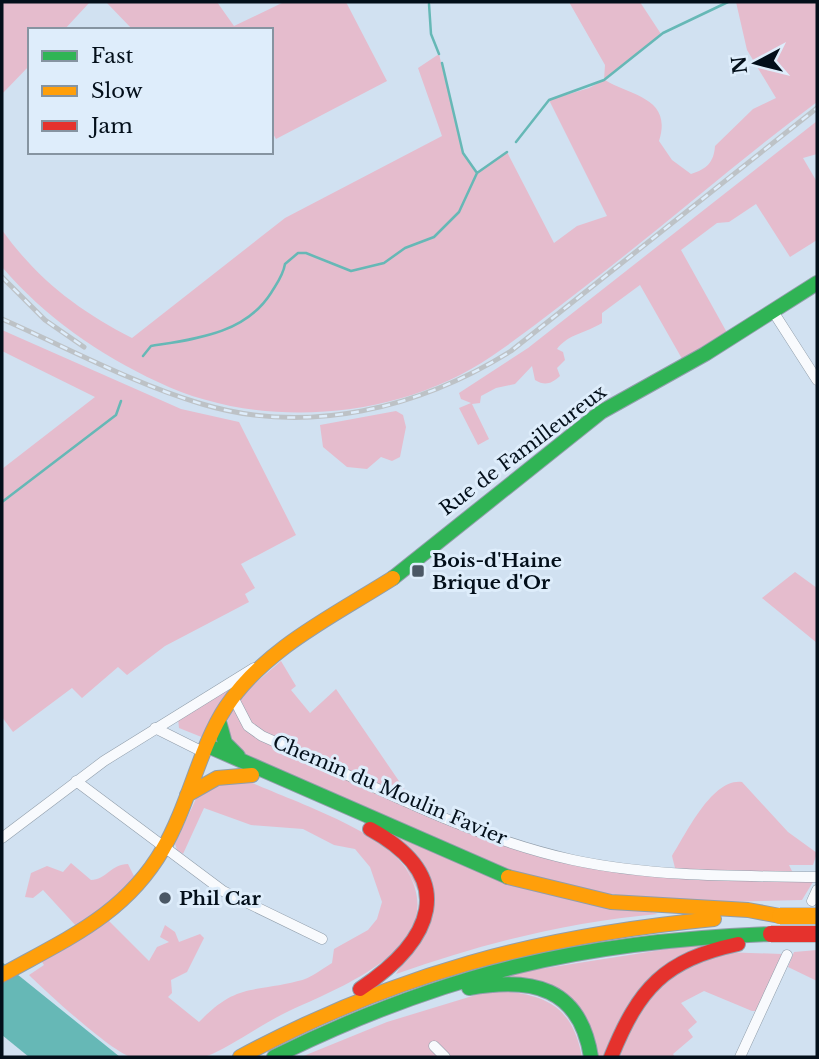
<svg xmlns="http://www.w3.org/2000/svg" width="819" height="1059" font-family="'Libre Baskerville',serif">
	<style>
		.green { fill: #e5bccd }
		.water { fill: #66b8b6 }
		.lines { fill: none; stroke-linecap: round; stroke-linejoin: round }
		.stream { stroke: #66b8b6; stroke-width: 2.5 }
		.street-casing { stroke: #919eab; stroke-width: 11 }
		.fast-casing { stroke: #919eab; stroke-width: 16 }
		.slow-casing { stroke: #919eab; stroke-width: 16 }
		.jam-casing { stroke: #919eab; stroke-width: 16 }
		.street { stroke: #f8fafd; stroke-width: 10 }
		.fast { stroke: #30b455; stroke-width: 14 }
		.slow { stroke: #ff9f0a; stroke-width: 14 }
		.jam { stroke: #e5322d; stroke-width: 14 }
		.rail-casing { stroke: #bdc2c6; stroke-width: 5 }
		.rail { stroke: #deedfb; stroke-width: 2.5; stroke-dasharray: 8; stroke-linecap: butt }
		.slow-bridge-casing { stroke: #b7c0c8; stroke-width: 18; stroke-linecap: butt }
		.jam-bridge-casing { stroke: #b7c0c8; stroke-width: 18; stroke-linecap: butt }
		.slow-bridge { stroke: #ff9f0a; stroke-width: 16 }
		.jam-bridge { stroke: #e5322d; stroke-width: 16 }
		.poi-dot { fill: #4b5865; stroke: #deedfb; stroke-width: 2.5 }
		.labels { text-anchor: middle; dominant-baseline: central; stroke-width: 6; stroke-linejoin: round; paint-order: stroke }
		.street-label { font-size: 19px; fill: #030f1a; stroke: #deedfb }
		.poi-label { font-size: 19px; font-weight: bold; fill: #030f1a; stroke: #deedfb; text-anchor: start }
	</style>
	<rect width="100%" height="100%" fill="#d1e1f1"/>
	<!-- green -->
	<path class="green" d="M2,2H90L64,30H30V65L2,94Z
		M106,2H217L234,26L284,2H346L387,81L276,139L271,130V30H133Z
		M569,2H640L661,34L605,80C630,96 673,97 659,141L672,160L691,174C707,169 714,162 715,146L753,109L776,98L747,50L736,2H817V102C747,154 680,212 610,267C571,297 533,328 492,356C399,420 259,431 158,382C98,354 45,317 2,267V230C37,279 79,311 132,338L285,218L442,136L418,68L439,54L463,153L478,173L507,152L554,243L577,226L607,216L549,100L589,88L604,80L605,65Z
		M817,121V154L803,158L817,182V240L790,257L756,204L729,222L717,223L681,250L730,338L685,364L640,285L602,313V323C586,333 568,334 557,349L563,352L565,360L557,368L560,376C551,384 545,386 535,380L532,366L515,384L496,388L481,396L480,403L472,404L489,439L478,445L459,408L471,403L461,399L459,393L528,348Z
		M2,330L181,409L239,422L296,535L241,564L255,588L245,594L249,602L165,646L127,675L118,667L82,698L72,688L13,732L2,717V469L95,397L2,351Z
		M396,411L403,415L406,427L400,457L392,461L381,457L367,469L347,467L323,447L320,425Z
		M795,572L817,588V643L762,598Z
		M281,661L296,686L291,690L310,713L336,689L414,803L474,830L574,860L676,872L672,856C686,834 712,778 742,782L788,832L817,853L813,865H789L795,877H816L802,900L716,902L647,898L593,892L542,880L505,868L249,757C226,740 224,722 233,697L244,693Z
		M226,690L229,694L204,738L179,728L178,718Z
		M248,781C290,800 381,830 405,867C457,949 333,989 281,1015C259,1026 227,1049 207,1056C194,1059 147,1059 132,1057C115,1055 44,990 29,975L44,965L38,956L105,917L149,961L157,947L169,942L160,937L165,925L175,932L179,942L200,934L204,938L187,972L171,980L172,993L168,997L199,1022C237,983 251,993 298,981C310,979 322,969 332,963L334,949L368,930L377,919L382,902L370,867L355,849L334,845L303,829L251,825L204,808L183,854L177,850L175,844L201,788Z
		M390,835L658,914C566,922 482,944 396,974L430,915Z
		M71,863L91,880C106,880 111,864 128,864L135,878L96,920L77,927L43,890L33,898L25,897L31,873L47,866L63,872Z
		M725,940L675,958L606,1057H594L577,1003L483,978Z
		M817,950V981L788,967L794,952Z
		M723,952L782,954L762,1011H752L704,991L681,1003L697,1022L688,1030L693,1037L673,1054L675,1057H616L626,1027L670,972Z
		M492,990C543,994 572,1003 582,1057H445L441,1054L432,1057H301L387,1022Z"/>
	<!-- water -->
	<path class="water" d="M2,962L120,1057H29L2,1035Z"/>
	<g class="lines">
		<!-- stream -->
		<path class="stream" d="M429,4L431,34L439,54
			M442,63L463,153L477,173
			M516,142L549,100L604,80L663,33L728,2
			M143,356L151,346C195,339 245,334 271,293C277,283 283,276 285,264L298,253H306L351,271L384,263L405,248L434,237L459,212L477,173L507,152
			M2,502L116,415L121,401"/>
		<defs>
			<path id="street" d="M774,313L817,380
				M233,697L248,726L262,736C363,780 464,836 573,860C653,877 736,876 817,877
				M155,728L205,753
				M76,781L223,891L322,939
				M2,838L104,761L254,668
				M812,901L817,890
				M434,1046L445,1057
				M740,1057L787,955"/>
			<path id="fast" d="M393,578L601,412L705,354L817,283
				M219,721L225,743L238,756
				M208,746L508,877
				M469,988C532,977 580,987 591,1057
				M274,1057C444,973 582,941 771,934"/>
			<path id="slow" d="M187,795L217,778L252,775
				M508,877L611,902L748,910L780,916
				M2,975C66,939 125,915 163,849C188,807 200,746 226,707C265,648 335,615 393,578
				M240,1057C397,973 538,936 714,919"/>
			<path id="jam" d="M360,989C432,941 461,879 370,829
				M611,1057C639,988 664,960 738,944"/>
		</defs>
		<!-- street casing -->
		<use href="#street" class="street-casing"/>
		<!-- fast casing -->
		<use href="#fast" class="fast-casing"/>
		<!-- slow casing -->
		<use href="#slow" class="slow-casing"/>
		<!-- jam casing -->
		<use href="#jam" class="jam-casing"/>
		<!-- street -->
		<use href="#street" class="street"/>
		<!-- fast -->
		<use href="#fast" class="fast"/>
		<!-- slow -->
		<use href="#slow" class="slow"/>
		<!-- jam -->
		<use href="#jam" class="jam"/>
		<defs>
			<path id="rail" d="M2,277L45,320L84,347
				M2,319C68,348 134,384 202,404C308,436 420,408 511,351L817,108"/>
		</defs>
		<!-- rail casing -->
		<use href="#rail" class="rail-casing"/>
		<!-- rail -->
		<use href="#rail" class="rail"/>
		<defs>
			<path id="slow-bridge" d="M780,916H817"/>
			<path id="jam-bridge" d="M771,934H817"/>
		</defs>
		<!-- slow-bridge casing -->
		<use href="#slow-bridge" class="slow-bridge-casing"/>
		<!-- jam-bridge casing -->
		<use href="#jam-bridge" class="jam-bridge-casing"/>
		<!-- slow-bridge -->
		<use href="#slow-bridge" class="slow-bridge"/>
		<!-- jam-bridge -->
		<use href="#jam-bridge" class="jam-bridge"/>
	</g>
	<!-- markers -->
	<g class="poi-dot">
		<rect x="411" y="564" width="14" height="14" rx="3.5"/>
		<circle cx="165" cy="898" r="7"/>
	</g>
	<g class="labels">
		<!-- street labels -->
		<g class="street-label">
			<text transform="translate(523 450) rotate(-37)">Rue de Familleureux</text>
			<text transform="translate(390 790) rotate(23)">Chemin du Moulin Favier</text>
		</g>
		<!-- poi labels -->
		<g class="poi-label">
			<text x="432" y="560">Bois-d'Haine<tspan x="432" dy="22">Brique d'Or</tspan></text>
			<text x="179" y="898">Phil Car</text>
		</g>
	</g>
	<!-- border -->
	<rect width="819" height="1059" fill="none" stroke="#030f1a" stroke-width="7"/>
	<!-- legend -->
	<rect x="28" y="28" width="245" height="126" fill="#deedfb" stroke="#8694a1" stroke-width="2"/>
	<rect x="42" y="51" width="35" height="10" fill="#30b455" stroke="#8694a1" stroke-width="2"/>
	<text x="91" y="63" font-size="21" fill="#030f1a">Fast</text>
	<rect x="42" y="86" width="35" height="10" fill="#ff9f0a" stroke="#8694a1" stroke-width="2"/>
	<text x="91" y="98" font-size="21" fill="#030f1a">Slow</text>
	<rect x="42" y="121" width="35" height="10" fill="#e5322d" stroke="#8694a1" stroke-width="2"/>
	<text x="91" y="133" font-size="21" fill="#030f1a">Jam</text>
	<!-- north arrow -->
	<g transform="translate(756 63) rotate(263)" stroke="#deedfb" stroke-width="5" paint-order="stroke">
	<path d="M0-5L12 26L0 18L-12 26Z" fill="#030f1a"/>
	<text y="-10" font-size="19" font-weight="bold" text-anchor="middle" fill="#030f1a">N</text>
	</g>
</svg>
